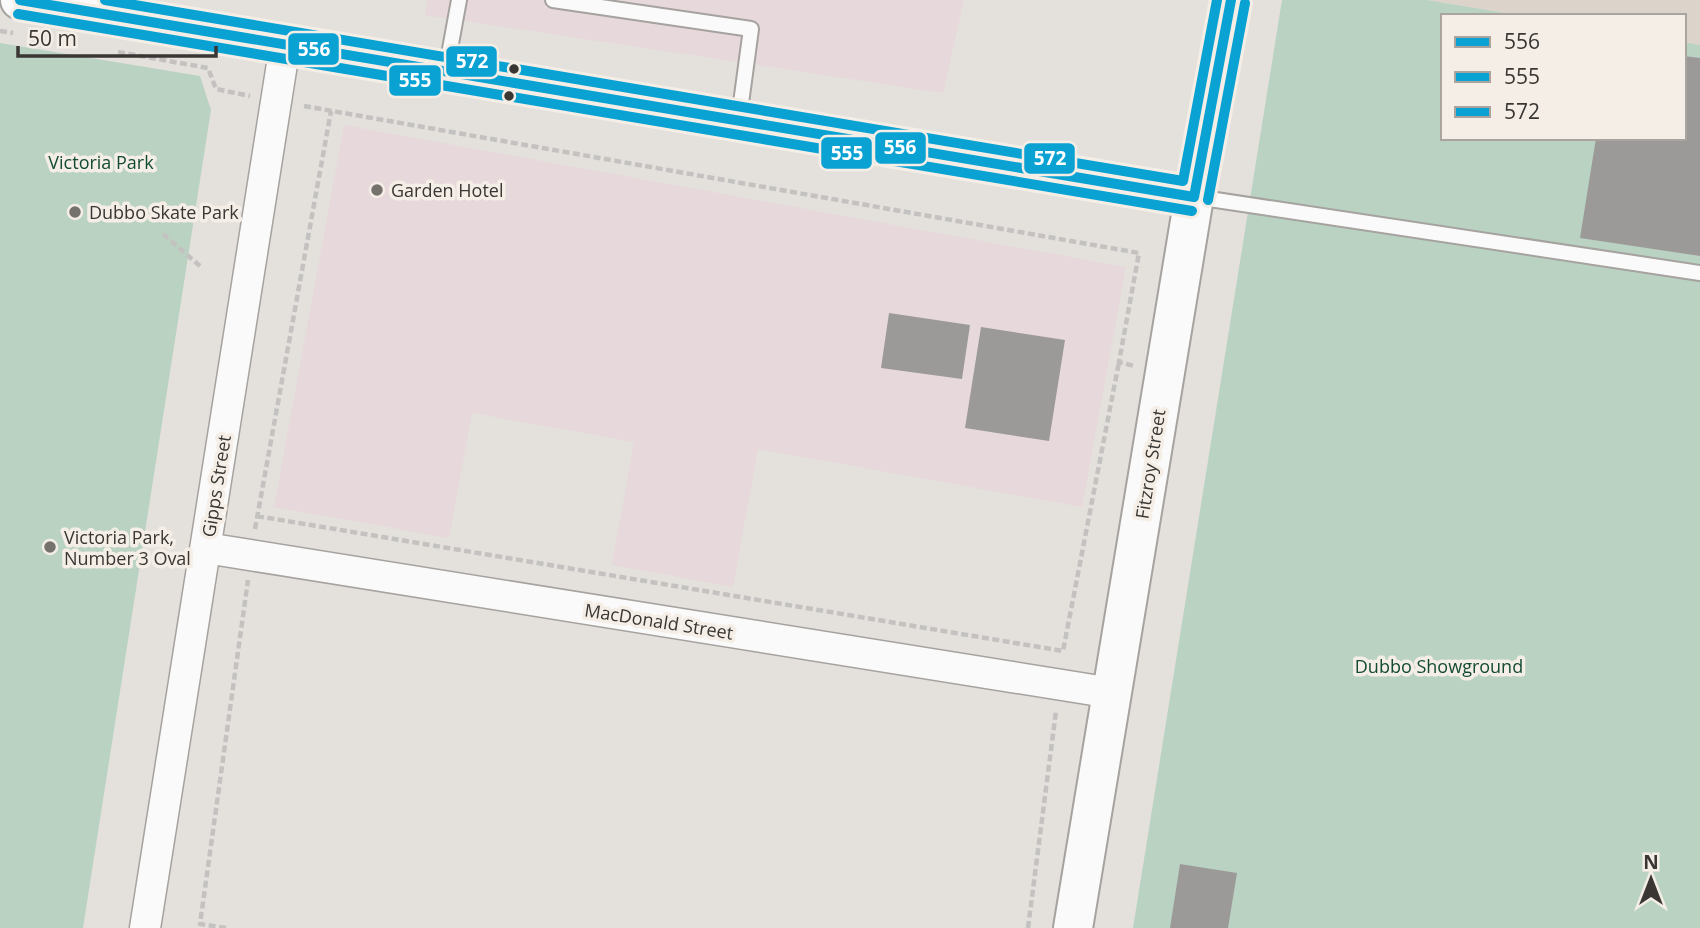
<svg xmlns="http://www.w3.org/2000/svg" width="1700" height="928" font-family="'Open Sans',sans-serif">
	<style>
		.commercial { fill: #e7d8db }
		.built { fill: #dcd4cb }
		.green { fill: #bad2c2 }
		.building { fill: #9c9a99 }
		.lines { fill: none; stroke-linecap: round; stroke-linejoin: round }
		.lane-casing { stroke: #a5a29f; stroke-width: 18 }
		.street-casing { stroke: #a5a29f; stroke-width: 33 }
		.secondary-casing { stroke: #a5a29f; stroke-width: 42 }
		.path { stroke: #c3c2c0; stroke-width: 4.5; stroke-dasharray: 7 3.5; stroke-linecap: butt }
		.lane { stroke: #fbfafa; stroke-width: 14 }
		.street { stroke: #fbfafa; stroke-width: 30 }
		.secondary { stroke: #fbfafa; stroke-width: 38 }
		.bus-1-casing { stroke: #f5eee6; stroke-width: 16 }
		.bus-2-casing { stroke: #f5eee6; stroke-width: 16 }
		.bus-3-casing { stroke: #f5eee6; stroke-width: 16 }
		.bus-1 { stroke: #09a2d3; stroke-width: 10 }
		.bus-2 { stroke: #09a2d3; stroke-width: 10 }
		.bus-3 { stroke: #09a2d3; stroke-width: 10 }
		.bus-dot { fill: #393633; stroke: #f5eee6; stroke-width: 2.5 }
		.poi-dot { fill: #75726e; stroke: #f5eee6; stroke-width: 2.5 }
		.labels { text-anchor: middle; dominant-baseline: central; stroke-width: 7; stroke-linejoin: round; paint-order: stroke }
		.park-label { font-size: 18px; fill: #124b34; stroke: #f5eee6 }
		.poi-label { font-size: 18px; fill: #393633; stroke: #f5eee6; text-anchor: start }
		.street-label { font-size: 18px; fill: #393633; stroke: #f5eee6 }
		.line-badge { stroke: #f5eee6; stroke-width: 2.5 }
		.badge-label { font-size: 19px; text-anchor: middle; font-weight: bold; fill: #fff }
	</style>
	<rect width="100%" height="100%" fill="#e4e1dc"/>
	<!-- commercial -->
	<path class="commercial" d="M427,0H964L943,93L425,15Z
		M344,125L1126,267L1082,507L758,449L733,587L612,565L634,442L472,413L449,538L274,507Z"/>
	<!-- built -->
	<path class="built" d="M1427,0H1700V45L1684,42V16H1523Z"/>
	<!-- green -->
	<path class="green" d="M1282,0H1427L1523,16H1443V138H1684V42L1700,45V928H1133Z
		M0,43L200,76L211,110L83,928H0Z"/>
	<!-- building -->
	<path class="building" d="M1684,56L1700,58V256L1580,238L1596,138H1684Z
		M889,313L970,325L962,379L881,368Z
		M981,327L1065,340L1049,441L965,428Z
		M1180,864L1237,873L1228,928H1170Z"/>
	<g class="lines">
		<defs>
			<path id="lane" d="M553,0L751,29L739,118
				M446,71L459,0
				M1196,197L1700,273"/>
			<path id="street" d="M206,548L1112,693
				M145,928L285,45"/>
			<path id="secondary" d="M20,0L1194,197
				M1073,928L1194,197L1231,0"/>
		</defs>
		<!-- lane casing -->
		<use href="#lane" class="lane-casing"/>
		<!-- street casing -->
		<use href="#street" class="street-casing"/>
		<!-- secondary casing -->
		<use href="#secondary" class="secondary-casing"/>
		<!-- path -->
		<path class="path" d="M0,31L13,33
			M118,52L208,68L216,89L250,96
			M304,106L1139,253L1119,362L1134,366
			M163,234L200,266
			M257,516L1063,651L1119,362
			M255,529L331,111
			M226,928L200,924L248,580
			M1028,928L1056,711"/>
		<!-- lane -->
		<use href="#lane" class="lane"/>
		<!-- street -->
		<use href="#street" class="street"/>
		<!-- secondary -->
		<use href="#secondary" class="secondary"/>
		<defs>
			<path id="bus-1" d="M20,0L1194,197
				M1194,197L1231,0"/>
			<path id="bus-2" d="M18,14L1192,211
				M1208,200L1245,3"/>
			<path id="bus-3" d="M105,0L1183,181L1217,0"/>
		</defs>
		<!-- bus-1 casing -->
		<use href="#bus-1" class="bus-1-casing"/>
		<!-- bus-2 casing -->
		<use href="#bus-2" class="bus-2-casing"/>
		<!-- bus-3 casing -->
		<use href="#bus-3" class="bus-3-casing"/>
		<!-- bus-1 -->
		<use href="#bus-1" class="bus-1"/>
		<!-- bus-2 -->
		<use href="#bus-2" class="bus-2"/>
		<!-- bus-3 -->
		<use href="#bus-3" class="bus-3"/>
	</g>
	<!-- markers -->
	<g class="bus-dot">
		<circle cx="514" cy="69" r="6"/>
		<circle cx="509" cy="96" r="6"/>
	</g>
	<g class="poi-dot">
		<circle cx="377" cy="190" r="7"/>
		<circle cx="75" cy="212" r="7"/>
		<circle cx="50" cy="547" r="7"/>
	</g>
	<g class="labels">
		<!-- park labels -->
		<g class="park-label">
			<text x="101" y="162">Victoria Park</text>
			<text x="1439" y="666">Dubbo Showground</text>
		</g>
		<!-- poi labels -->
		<g class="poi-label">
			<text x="391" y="190">Garden Hotel</text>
			<text x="89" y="212">Dubbo Skate Park</text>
			<text x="64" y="537">Victoria Park,<tspan x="64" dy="21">Number 3 Oval</tspan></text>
		</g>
		<!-- street labels -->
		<g class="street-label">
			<text transform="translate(1150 464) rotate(-81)">Fitzroy Street</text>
			<text transform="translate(216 486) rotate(-81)">Gipps Street</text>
			<text transform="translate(659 621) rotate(9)">MacDonald Street</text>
		</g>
	</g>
	<g class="line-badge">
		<rect x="287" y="32" width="53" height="34" rx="7" fill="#09a2d3"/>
		<rect x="445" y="45" width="53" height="33" rx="7" fill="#09a2d3"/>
		<rect x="388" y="64" width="54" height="33" rx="7" fill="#09a2d3"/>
		<rect x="874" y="131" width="53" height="34" rx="7" fill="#09a2d3"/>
		<rect x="820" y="136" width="53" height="34" rx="7" fill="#09a2d3"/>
		<rect x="1023" y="142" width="53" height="33" rx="7" fill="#09a2d3"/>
	</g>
	<g class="badge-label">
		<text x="314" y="56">556</text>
		<text x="472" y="68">572</text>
		<text x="415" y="87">555</text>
		<text x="900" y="154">556</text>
		<text x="847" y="160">555</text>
		<text x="1050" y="165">572</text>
	</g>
	<!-- legend -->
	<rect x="1441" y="14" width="245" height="126" fill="#f5eee6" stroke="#aaa49e" stroke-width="2"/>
	<rect x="1455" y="37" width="35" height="10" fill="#09a2d3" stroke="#aaa49e" stroke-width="2"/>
	<text x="1504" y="49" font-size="21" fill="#393633">556</text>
	<rect x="1455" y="72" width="35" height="10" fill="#09a2d3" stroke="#aaa49e" stroke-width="2"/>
	<text x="1504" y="84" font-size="21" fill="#393633">555</text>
	<rect x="1455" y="107" width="35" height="10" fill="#09a2d3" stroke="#aaa49e" stroke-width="2"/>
	<text x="1504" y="119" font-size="21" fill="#393633">572</text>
	<!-- north arrow -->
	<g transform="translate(1651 879)" stroke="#f5eee6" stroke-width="5" paint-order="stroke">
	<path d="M0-5L12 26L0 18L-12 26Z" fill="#393633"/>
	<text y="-10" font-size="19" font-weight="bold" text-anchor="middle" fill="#393633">N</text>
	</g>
	<!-- scale -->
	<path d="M18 46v10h198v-10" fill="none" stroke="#393633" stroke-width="3.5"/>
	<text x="28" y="46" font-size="21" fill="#393633" stroke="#f5eee6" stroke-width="5" paint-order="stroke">50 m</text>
</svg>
